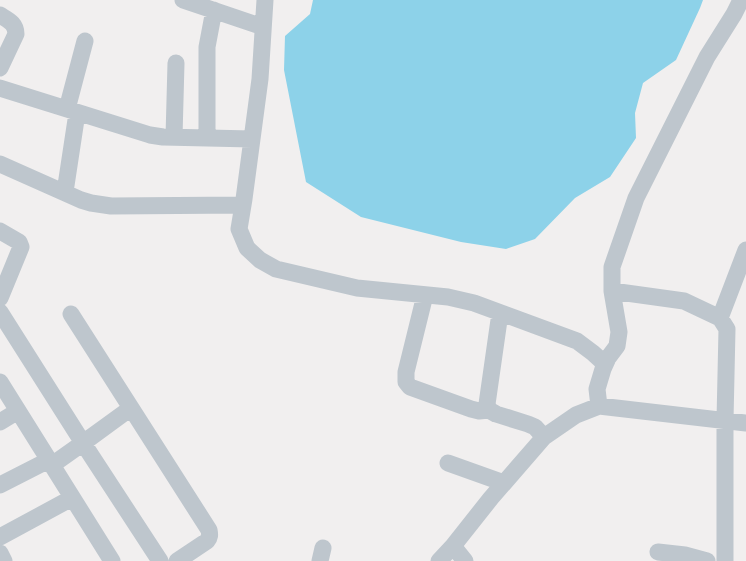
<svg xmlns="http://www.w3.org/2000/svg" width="746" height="561" font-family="Arial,sans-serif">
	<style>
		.water { fill: #8dd2e9 }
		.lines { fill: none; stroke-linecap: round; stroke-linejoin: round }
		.minor { stroke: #bec6cd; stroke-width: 17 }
	</style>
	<rect width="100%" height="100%" fill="#f1efef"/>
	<!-- water -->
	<path class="water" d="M313,0H703L700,8L676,60L643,83L635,113L636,138L610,177L575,198L535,239L506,249L461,242L361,217L306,182L284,70L285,36L310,14Z"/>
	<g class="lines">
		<!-- minor -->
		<path class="minor" d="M183,0L263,27
			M265,0L260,79L244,199L239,229L247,248L260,260L276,269L357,288L448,297L474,303L577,341L593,353L605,364
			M0,15C8,20 16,23 16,34L0,68
			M0,88L150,135L163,137L252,139
			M67,109L85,41
			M174,137L176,63
			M207,138V47L214,10
			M0,164L81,200L91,203L111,206L243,205
			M65,192L77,113
			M0,231L19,242L21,247L0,298
			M612,291L684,301L720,318L727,329L725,420V561
			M425,295L406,372V382L410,387L471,409L479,411L489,410
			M0,312L83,443L160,561
			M500,313L487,404L489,410L496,414L528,424L535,427L544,437
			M71,314L209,530C210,535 210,537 207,541L177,561
			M720,318L746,250
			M0,382L112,561
			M599,406L597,389L603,369L608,358L617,346L619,332L612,291V267L636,198L707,57L734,14L741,0
			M0,422L18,411
			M448,463L504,483
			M52,465L83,443L131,408
			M0,485L49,460
			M0,537L72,498
			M453,546L465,561
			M658,552L685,555L707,561
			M0,553L4,561
			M320,561L323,548
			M439,561L453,546L491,498L544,437L576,415L599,406L746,423"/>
	</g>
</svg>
